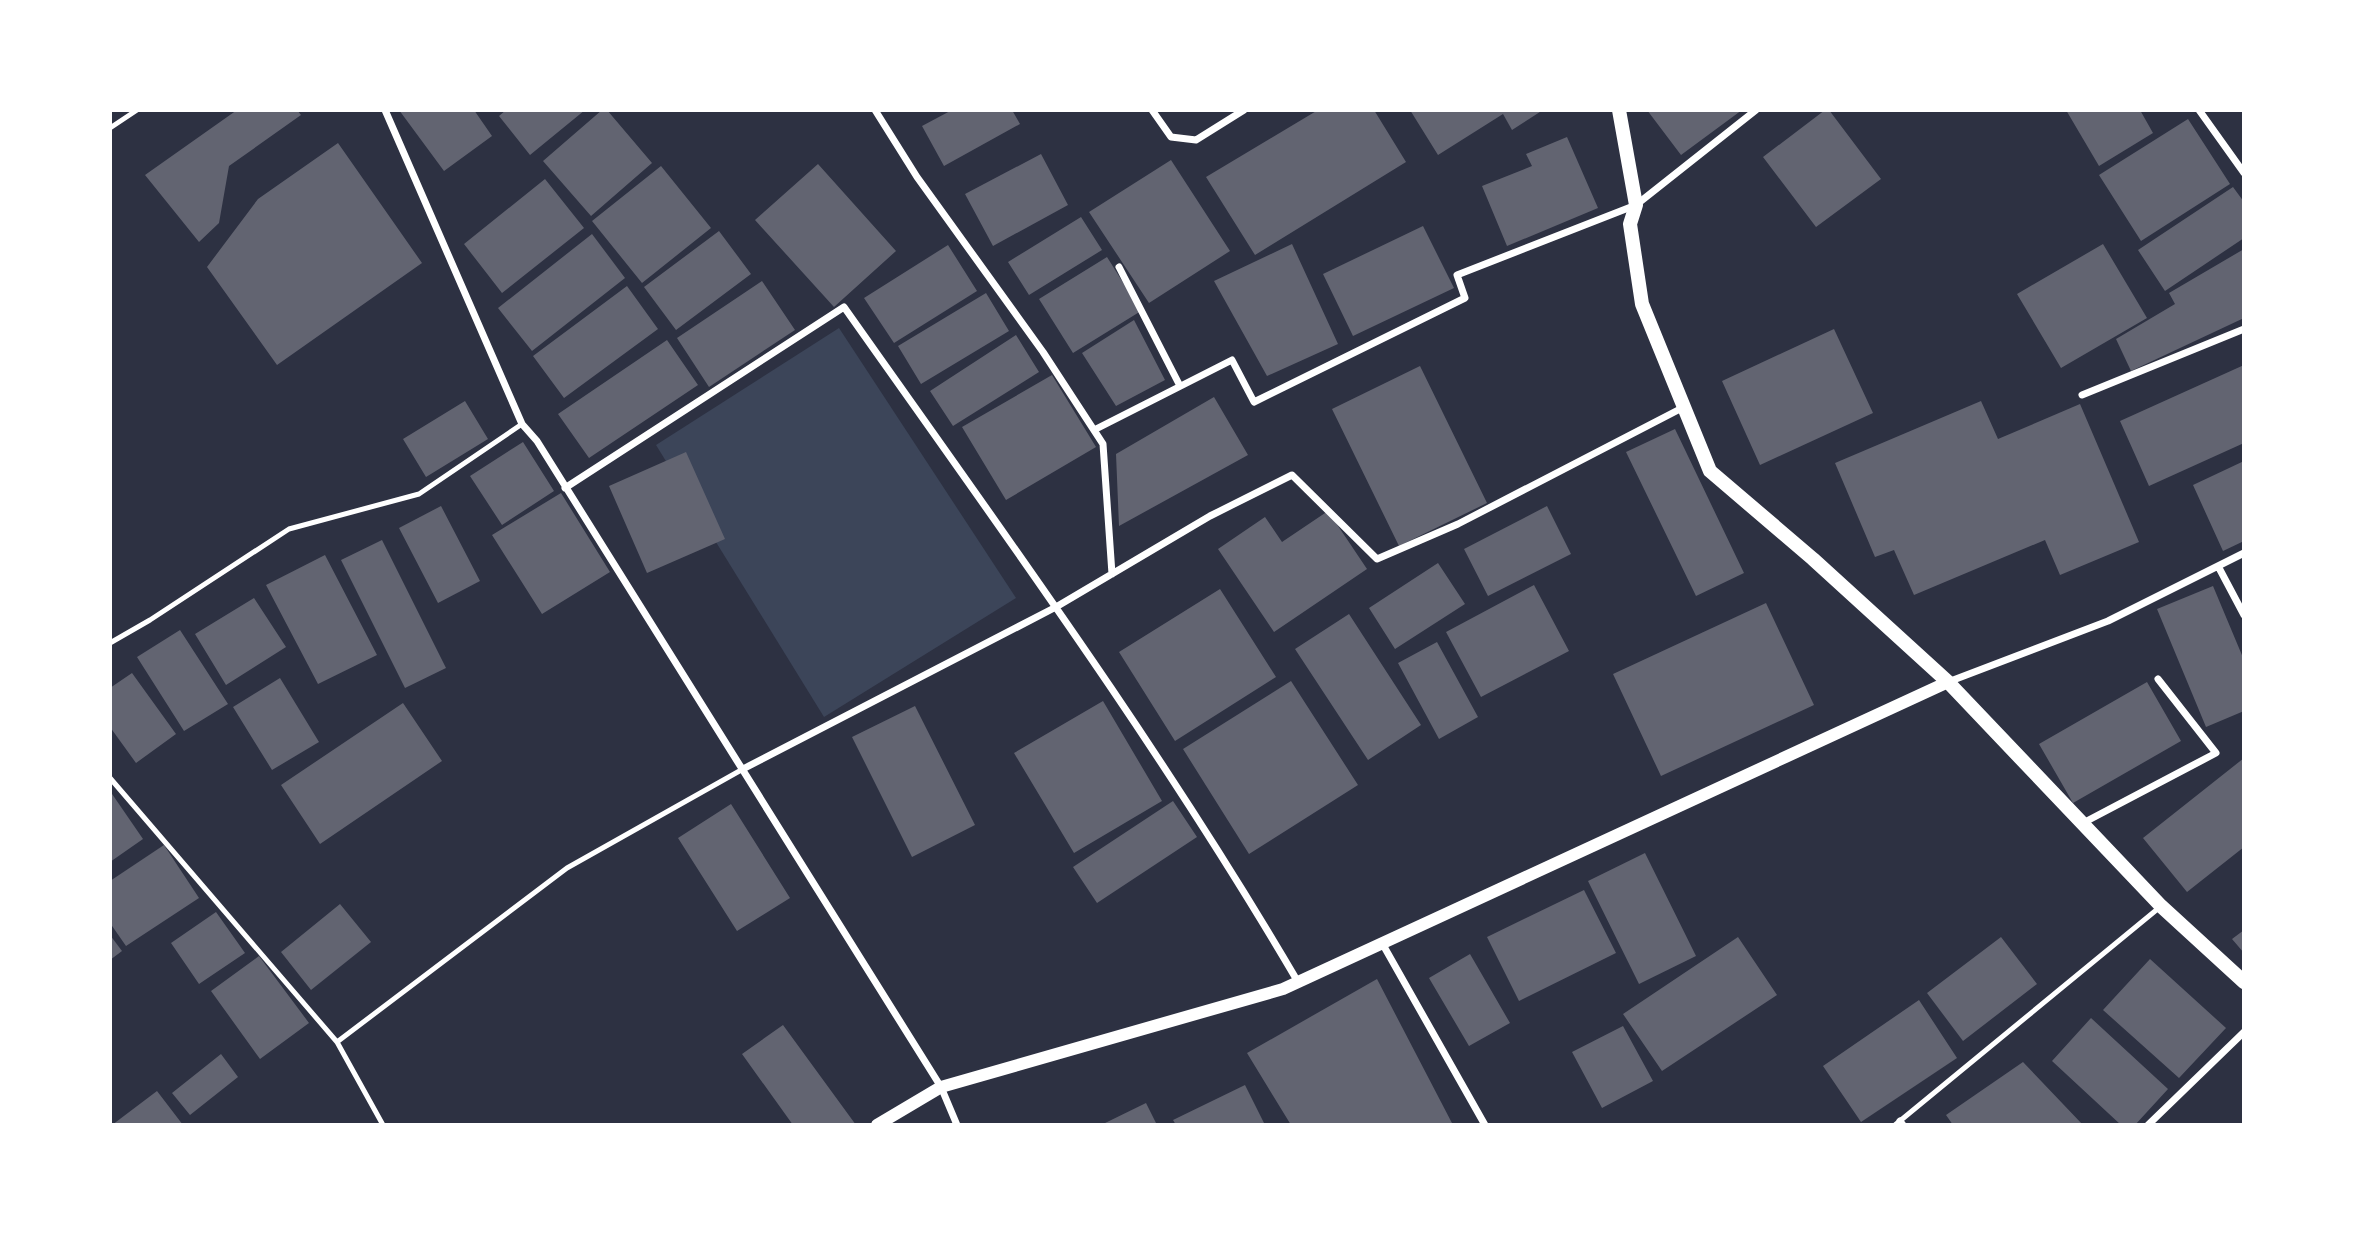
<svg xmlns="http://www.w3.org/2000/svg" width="2354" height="1235" font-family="'Open Sans',sans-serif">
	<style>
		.green { fill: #3c4559 }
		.building { fill: #626471 }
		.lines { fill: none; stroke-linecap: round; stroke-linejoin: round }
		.service { stroke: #fff; stroke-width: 5 }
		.minor { stroke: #fff; stroke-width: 7 }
		.tertiary { stroke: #fff; stroke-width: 12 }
		.secondary { stroke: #fff; stroke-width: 14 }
	</style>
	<rect width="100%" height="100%" fill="#2d3142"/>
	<!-- green -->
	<path class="green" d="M839,328L1016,598L824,717L656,445Z"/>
	<!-- building -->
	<path class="building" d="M237,110H297L301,115L229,166L219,223L199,242L145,175Z
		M399,110H474L492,136L444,171Z
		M506,110H585L530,155L499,116Z
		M602,110H607L652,163L591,216L543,161Z
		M952,110H1012L1020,124L944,166L922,126Z
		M1318,110H1374L1406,162L1255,255L1206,177Z
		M1410,110H1543L1512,130L1503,114L1438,155Z
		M1647,110H1742L1681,155Z
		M1825,110H1829L1881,179L1816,227L1763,157Z
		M2066,110H2140L2153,133L2099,166Z
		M2188,119L2230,184L2141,241L2099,175Z
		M1567,137L1598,208L1507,246L1482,186L1532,166L1526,154Z
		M338,143L422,263L277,365L207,267L258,199Z
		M1041,154L1068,205L993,246L965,194Z
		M1171,160L1230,251L1149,303L1089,212Z
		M818,164L896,251L834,307L755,220Z
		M661,166L711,228L642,283L592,221Z
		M545,179L584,228L502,293L464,244Z
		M2233,187L2244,202V238L2165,291L2138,250Z
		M1081,217L1102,250L1029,295L1008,262Z
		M1423,226L1454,288L1353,336L1323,274Z
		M719,231L751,274L676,330L644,287Z
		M592,234L625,278L532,351L498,308Z
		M1292,244L1338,344L1267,376L1214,281Z
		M2103,244L2147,318L2061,368L2017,294Z
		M948,245L977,291L894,343L864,298Z
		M2244,249V318L2131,371L2116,339L2175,304L2169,293Z
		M1107,257L1141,311L1073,353L1039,299Z
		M762,281L795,330L709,387L677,338Z
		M627,286L658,329L564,398L533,356Z
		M986,293L1009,331L921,384L898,346Z
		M1134,320L1165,380L1116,406L1082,353Z
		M1834,329L1873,413L1760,465L1722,381Z
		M1016,335L1039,372L953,426L930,391Z
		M667,340L698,385L589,458L558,414Z
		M2244,365V443L2149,486L2120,421Z
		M1420,366L1487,503L1399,546L1332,409Z
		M1052,375L1096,447L1006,500L962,427Z
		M1214,397L1248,455L1119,526L1116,454Z
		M465,401L488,439L426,477L403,439Z
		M1981,401L1998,439L2080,404L2139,542L2060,575L2045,540L1914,595L1894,550L1875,557L1835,463Z
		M1675,429L1744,573L1696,596L1626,452Z
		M523,442L554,491L502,525L470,476Z
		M686,452L725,539L647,573L609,486Z
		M2244,461V541L2223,551L2193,485Z
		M561,493L610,572L542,614L492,535Z
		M441,506L480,581L438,603L399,528Z
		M1547,506L1571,554L1488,596L1464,549Z
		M1328,511L1367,569L1274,632L1218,549L1265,517L1282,542Z
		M382,540L446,668L405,688L341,560Z
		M325,555L377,655L318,684L266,585Z
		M1438,563L1465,604L1395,649L1369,608Z
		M1534,585L1569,651L1481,697L1446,632Z
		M2213,586L2244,660V711L2206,727L2157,609Z
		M1220,589L1276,677L1175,741L1119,652Z
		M254,598L286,647L226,685L195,634Z
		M1766,603L1814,705L1661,776L1613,674Z
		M1349,614L1421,725L1368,760L1295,649Z
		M180,630L228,704L184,731L137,657Z
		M1437,642L1478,717L1439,739L1398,663Z
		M132,673L176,734L136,763L110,727V688Z
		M280,678L319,742L272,770L233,707Z
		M1291,681L1358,785L1249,854L1183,749Z
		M2147,682L2181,741L2073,803L2039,744Z
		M1103,701L1162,801L1074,853L1014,753Z
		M403,703L442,761L320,844L281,785Z
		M915,706L975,825L912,857L852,737Z
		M2244,758V847L2187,892L2143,838Z
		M110,791L143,839L110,862Z
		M1173,801L1197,837L1097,903L1073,867Z
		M731,804L790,898L737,931L678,838Z
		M164,845L199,898L126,946L110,923V881Z
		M1645,853L1696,956L1639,984L1588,881Z
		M1584,890L1616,953L1519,1001L1487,937Z
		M340,904L371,942L311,990L281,952Z
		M216,912L245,953L199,984L171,943Z
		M2244,930V953L2232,939Z
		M110,935L122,951L110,960Z
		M1738,937L1777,995L1662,1071L1623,1014Z
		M2001,937L2037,984L1963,1041L1927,993Z
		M1470,954L1510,1023L1469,1046L1429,978Z
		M259,956L309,1023L260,1059L211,991Z
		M2150,959L2226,1028L2179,1078L2103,1010Z
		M1377,979L1453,1125H1291L1247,1053Z
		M1919,1000L1957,1058L1861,1122L1823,1066Z
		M2091,1018L2168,1089L2135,1125H2121L2052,1061Z
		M783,1025L856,1125H793L742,1054Z
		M1623,1026L1653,1081L1602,1108L1572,1052Z
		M221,1054L238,1077L190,1115L172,1093Z
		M2023,1062L2083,1125H1953L1946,1115Z
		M1245,1085L1265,1125H1176L1173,1120Z
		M157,1091L183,1125H112Z
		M1146,1103L1157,1125H1101Z"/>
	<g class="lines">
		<!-- service -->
		<path class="service" d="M110,128L137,110
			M110,643L150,620L289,529L419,494L522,424
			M110,778L337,1042L383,1125
			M337,1042L567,868L743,769
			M1895,1125L2160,907"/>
		<!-- minor -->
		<path class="minor" d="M385,110L522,424L537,441L941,1087L957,1125
			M875,110L917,177L1043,352L1103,444L1112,574
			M1152,110L1171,137L1196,140L1244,110
			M2199,110L2244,173
			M1119,267L1180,386
			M2082,395L2244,329
			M1094,430L1232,360L1254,402L1465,298L1457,275L1636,205L1756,110
			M565,488L844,307C1000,528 1161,748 1298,982
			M2218,566L2244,615
			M1948,682L2108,621L2244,553
			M743,769L1056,607L1210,516L1292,475L1377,559L1458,524L1684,407
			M2083,823L2216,753L2158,679
			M1382,943L1485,1125
			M1900,1121L1903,1125
			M2148,1125L2244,1032"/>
		<!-- tertiary -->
		<path class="tertiary" d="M877,1125L941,1087L1283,989L1948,682"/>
		<!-- secondary -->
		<path class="secondary" d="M1619,110L1636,205L1630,224L1642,304L1710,471L1813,559L1948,682L2161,906L2244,982"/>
	</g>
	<!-- border -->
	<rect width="2354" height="1235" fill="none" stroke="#ffffff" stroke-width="224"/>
</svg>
